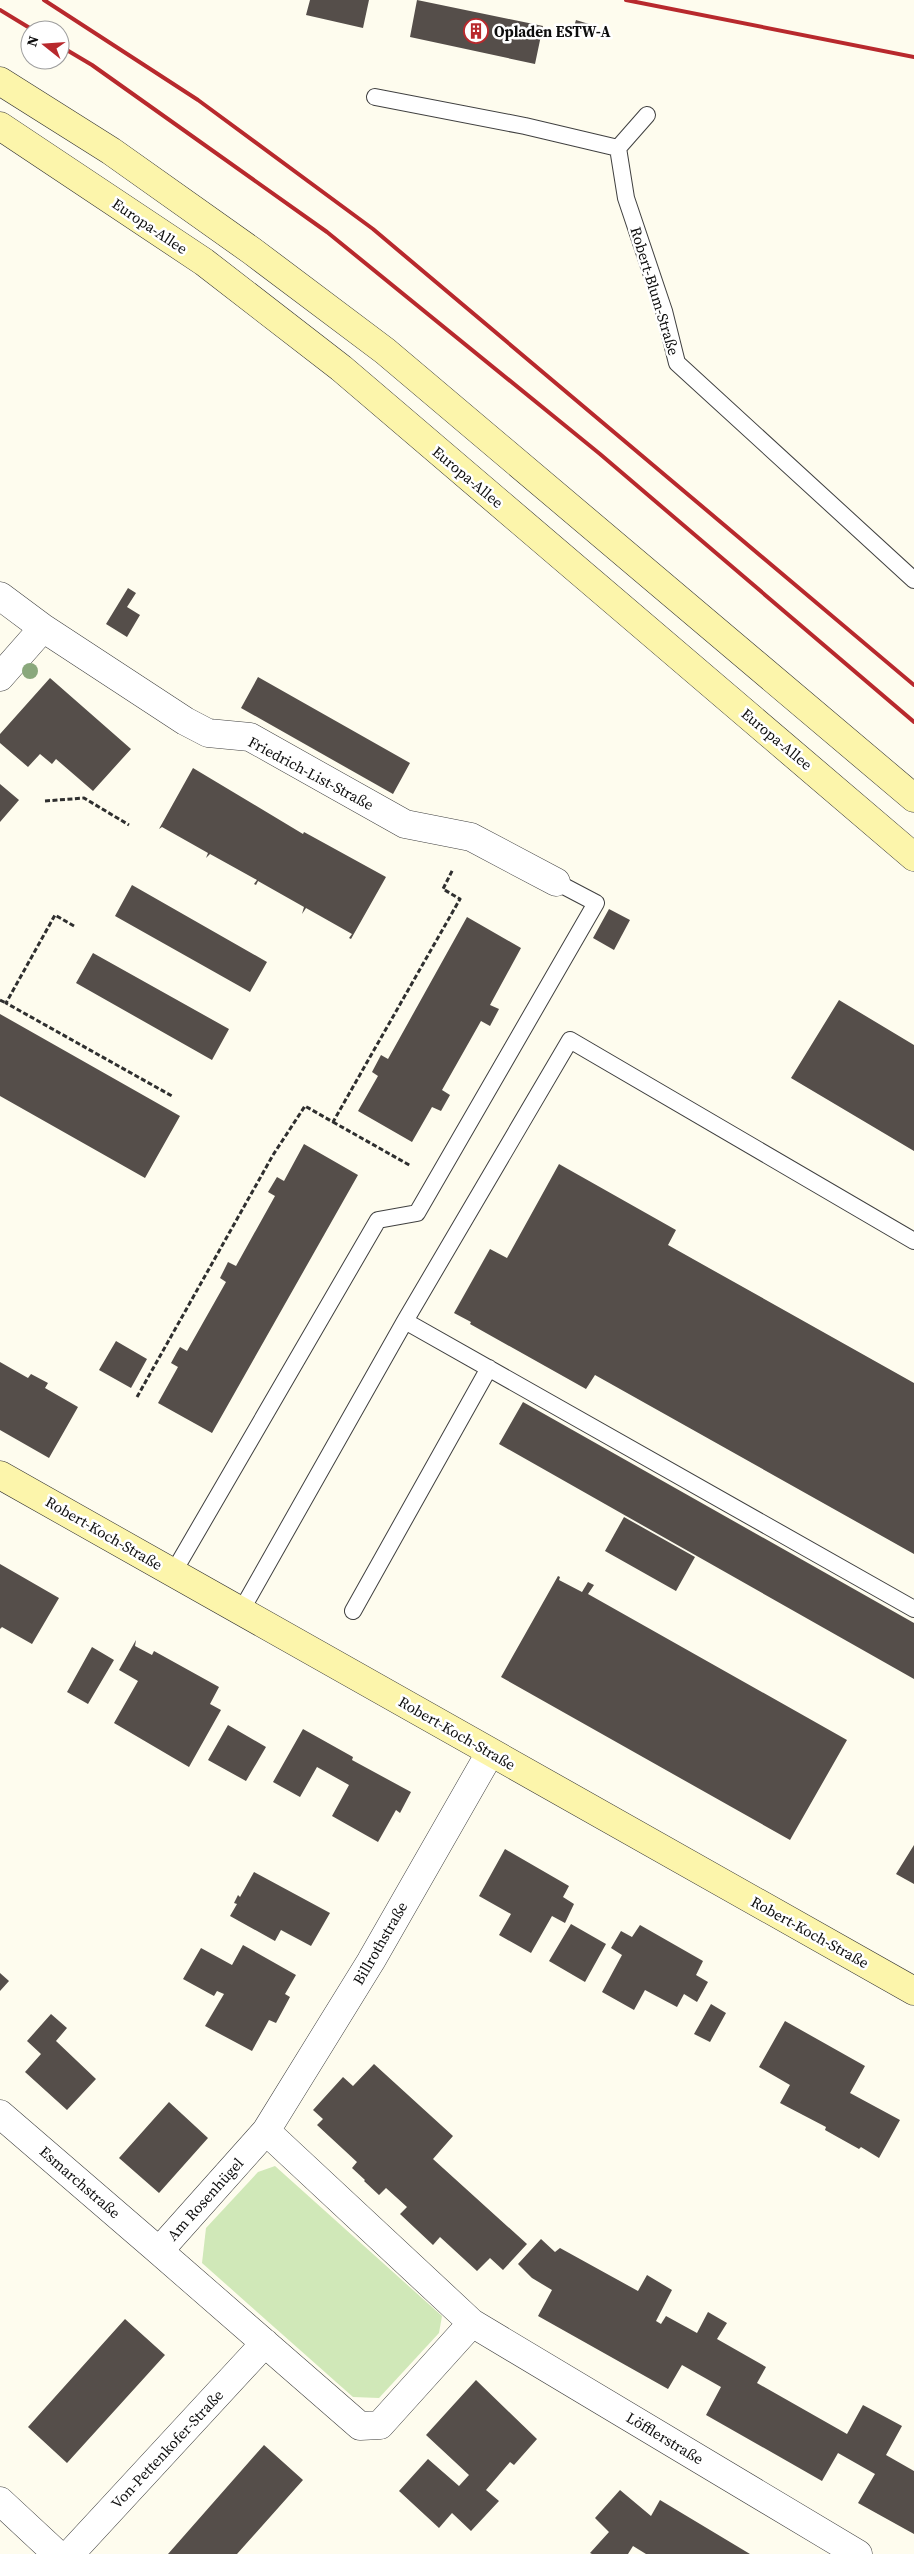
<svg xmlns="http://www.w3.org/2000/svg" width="914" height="2554" font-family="'Source Serif 4',serif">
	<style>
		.green { fill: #d0e8b8 }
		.building { fill: #554e4a }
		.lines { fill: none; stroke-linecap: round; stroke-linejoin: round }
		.lane-casing { stroke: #404040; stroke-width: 18 }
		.street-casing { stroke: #404040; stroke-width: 29 }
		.secondary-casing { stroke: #2f2f2f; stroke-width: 29 }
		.path { stroke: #2f2f2f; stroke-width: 3; stroke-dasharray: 5 2.5; stroke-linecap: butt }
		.lane { stroke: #fff; stroke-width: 16 }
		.street { stroke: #fff; stroke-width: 28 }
		.secondary { stroke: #fcf5ab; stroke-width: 28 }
		.rail { stroke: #b8292d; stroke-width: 4 }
		.tree { fill: #8aa87c }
		.labels { text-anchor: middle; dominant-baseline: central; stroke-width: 5; stroke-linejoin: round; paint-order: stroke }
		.poi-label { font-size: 15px; font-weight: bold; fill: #0d0d0d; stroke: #fff; text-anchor: start }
		.street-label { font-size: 15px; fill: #0d0d0d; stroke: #fff }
	</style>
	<rect width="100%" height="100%" fill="#fefcee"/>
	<!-- green -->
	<path class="green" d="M275,2166L442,2316L439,2333L379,2398L353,2397L202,2263L206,2228L258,2172Z"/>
	<!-- building -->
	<path class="building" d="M310,0H369L363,28L306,15Z
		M417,0L543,26L535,64L410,37Z
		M576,20L592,25L590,34L573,30Z
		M128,588L136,593L127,607L140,615L127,637L106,624Z
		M258,677L410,763L393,794L241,708Z
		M50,678L131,749L93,791L56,759L52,764L40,754L28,767L0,743V734Z
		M193,768L303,834L304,832L386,877L351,939L349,938L352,934L306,908L302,914L304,907L258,881L256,885L254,884L257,880L210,854L206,858L208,853L162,827L159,829Z
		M0,784L19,800L0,822Z
		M132,885L267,962L250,992L115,916Z
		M609,909L630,920L614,950L593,938Z
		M467,917L521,948L490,1005L499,1009L490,1026L481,1021L442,1090L450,1095L441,1111L432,1107L412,1142L358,1111L378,1076L372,1072L381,1055L388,1059Z
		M93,953L229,1029L212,1060L76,983Z
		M839,1000L914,1045V1151L791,1078Z
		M0,1014L180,1116L145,1178L0,1096Z
		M304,1144L358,1175L212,1433L158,1403L178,1367L171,1363L177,1352L180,1347L187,1351L226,1282L220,1278L228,1262L236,1266L275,1196L268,1192L277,1177L284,1181Z
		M559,1164L676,1230L668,1245L914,1383V1554L595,1375L586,1389L470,1324L471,1322L454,1313L490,1249L507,1258Z
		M116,1341L147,1359L131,1388L99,1370Z
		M0,1362L28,1378L31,1374L48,1383L45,1388L78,1407L49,1458L0,1430Z
		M523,1402L914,1623V1679L499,1444Z
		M624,1517L695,1557L676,1591L605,1551Z
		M0,1564L59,1598L32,1644L2,1627L0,1629Z
		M558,1576L560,1577L559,1580L582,1592L588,1582L594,1585L588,1594L847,1740L790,1840L501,1677Z
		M136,1640L135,1646L152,1655L154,1651L219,1687L210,1704L221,1710L189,1767L114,1723L138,1681L119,1670Z
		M92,1647L114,1660L88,1704L67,1692Z
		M228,1725L266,1747L246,1781L208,1760Z
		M303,1729L353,1757L352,1760L411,1792L400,1813L396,1810L378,1842L332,1816L349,1785L317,1767L300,1797L273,1782Z
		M914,1845V1884L896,1874Z
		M505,1849L569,1886L563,1897L574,1904L565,1923L552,1916L531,1953L499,1935L511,1914L479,1896Z
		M254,1872L330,1913L311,1946L281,1930L275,1941L230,1916L237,1904L234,1903L238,1895L240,1897Z
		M571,1924L606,1944L585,1982L549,1961Z
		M640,1925L703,1961L696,1975L708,1982L697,2002L684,1994L677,2007L645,1990L634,2010L602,1992L622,1955L611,1948L621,1931L632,1937Z
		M243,1945L296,1975L285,1994L290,1997L276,2023L269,2020L252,2051L205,2026L224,1994L217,1991L214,1996L183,1979L201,1948L232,1965Z
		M0,1973L9,1981L0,1991Z
		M711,2004L726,2013L710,2042L694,2034Z
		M51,2014L67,2028L56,2041L96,2079L67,2110L25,2072L41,2054L27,2041Z
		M785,2021L865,2066L850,2093L900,2120L879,2158L861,2147L859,2149L825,2130L826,2127L780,2103L790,2085L759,2067Z
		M374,2064L453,2136L433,2159L527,2244L503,2270L490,2258L477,2271L440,2237L433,2245L400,2214L407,2207L386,2188L379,2195L364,2181L365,2180L352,2168L357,2162L317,2125L323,2119L313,2110L343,2077L353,2086Z
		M169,2102L208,2138L159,2193L119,2158Z
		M541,2239L555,2252L560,2248L638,2291L647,2275L672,2290L656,2321L661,2324L666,2316L697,2333L708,2312L727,2323L717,2339L766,2367L757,2383L847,2434L863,2405L902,2426L886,2455L914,2471V2534L858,2503L875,2474L838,2453L822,2481L706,2415L721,2387L682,2365L668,2389L538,2316L552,2290L532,2278L518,2264Z
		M125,2319L165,2355L67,2463L28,2427Z
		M476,2380L537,2439L514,2465L510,2462L486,2490L499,2501L471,2531L452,2513L439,2528L399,2491L428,2459L459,2486L469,2475L426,2435Z
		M264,2445L303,2480L237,2554H168Z
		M620,2490L651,2516L660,2500L750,2554H646L633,2546L628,2554H592L590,2553L609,2532L595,2518Z"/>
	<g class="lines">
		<defs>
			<path id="lane" d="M375,97L525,126L618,148L626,198L664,311L677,363L914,580
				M618,148L647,115
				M405,1321L914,1609
				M173,1573L378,1220L417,1213L596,903L556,882
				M241,1611L405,1321L570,1040L914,1241
				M353,1611L489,1368"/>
			<path id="street" d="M0,596L43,628L185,721L208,733L250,737L405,824L471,837L556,882
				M0,677L43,628
				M0,2114L159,2251
				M266,2131L371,1961L490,1753
				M472,2323L380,2425L360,2426L159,2251L266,2131L472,2323L858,2554
				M0,2501L57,2554
				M70,2554L265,2343"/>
			<path id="secondary" d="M0,81L111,151L252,251L385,351L914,798
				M0,126L204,262L341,368L914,857
				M0,1475L914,1991"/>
		</defs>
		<!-- lane casing -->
		<use href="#lane" class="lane-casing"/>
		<!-- street casing -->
		<use href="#street" class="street-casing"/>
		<!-- secondary casing -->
		<use href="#secondary" class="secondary-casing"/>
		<!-- path -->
		<path class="path" d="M45,801L84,798L129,825
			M74,926L55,915L6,1003L172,1096
			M0,1000L6,1003
			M333,1122L411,1166
			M137,1397L273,1155L305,1106L333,1122L460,899L443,889L453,869"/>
		<!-- lane -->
		<use href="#lane" class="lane"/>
		<!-- street -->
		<use href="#street" class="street"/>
		<!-- secondary -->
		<use href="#secondary" class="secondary"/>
		<!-- rail -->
		<path class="rail" d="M44,0L198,100L373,229L914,685
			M626,0L914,57
			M0,10L33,30
			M60,46L92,65L327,232L600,454L914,722"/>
	</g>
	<!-- trees -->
	<circle class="tree" cx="30" cy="671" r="8"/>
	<!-- icons -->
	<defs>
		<symbol id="building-ring" viewBox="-11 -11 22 22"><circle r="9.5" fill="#fff" stroke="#b8292d" stroke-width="1.5"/><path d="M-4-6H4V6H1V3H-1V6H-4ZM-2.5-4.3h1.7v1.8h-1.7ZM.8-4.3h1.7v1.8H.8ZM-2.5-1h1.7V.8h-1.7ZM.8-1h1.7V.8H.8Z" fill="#b8292d"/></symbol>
	</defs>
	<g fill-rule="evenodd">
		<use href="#building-ring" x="462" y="17" width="28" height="28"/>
	</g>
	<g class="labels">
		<!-- poi labels -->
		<g class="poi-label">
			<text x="494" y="31">Opladen ESTW-A</text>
		</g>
		<!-- street labels -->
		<g class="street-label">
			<text transform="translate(150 226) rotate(34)">Europa-Allee</text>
			<text transform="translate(655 291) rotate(73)">Robert-Blum-Straße</text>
			<text transform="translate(468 477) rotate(40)">Europa-Allee</text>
			<text transform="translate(777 739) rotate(40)">Europa-Allee</text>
			<text transform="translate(311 773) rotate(28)">Friedrich-List-Straße</text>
			<text transform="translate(104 1533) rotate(30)">Robert-Koch-Straße</text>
			<text transform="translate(457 1733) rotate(30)">Robert-Koch-Straße</text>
			<text transform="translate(810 1932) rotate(29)">Robert-Koch-Straße</text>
			<text transform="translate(380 1943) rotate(-60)">Billrothstraße</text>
			<text transform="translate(80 2182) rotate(41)">Esmarchstraße</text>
			<text transform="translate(205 2199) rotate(-48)">Am Rosenhügel</text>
			<text transform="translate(665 2438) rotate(31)">Löfflerstraße</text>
			<text transform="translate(167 2449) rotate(-47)">Von-Pettenkofer-Straße</text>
		</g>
	</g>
	<!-- north arrow -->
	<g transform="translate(45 45) rotate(287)"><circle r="24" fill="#ffffff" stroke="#9e9e9e"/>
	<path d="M0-4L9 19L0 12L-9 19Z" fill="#b8292d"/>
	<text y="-8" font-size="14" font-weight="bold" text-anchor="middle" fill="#0d0d0d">N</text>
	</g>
</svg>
